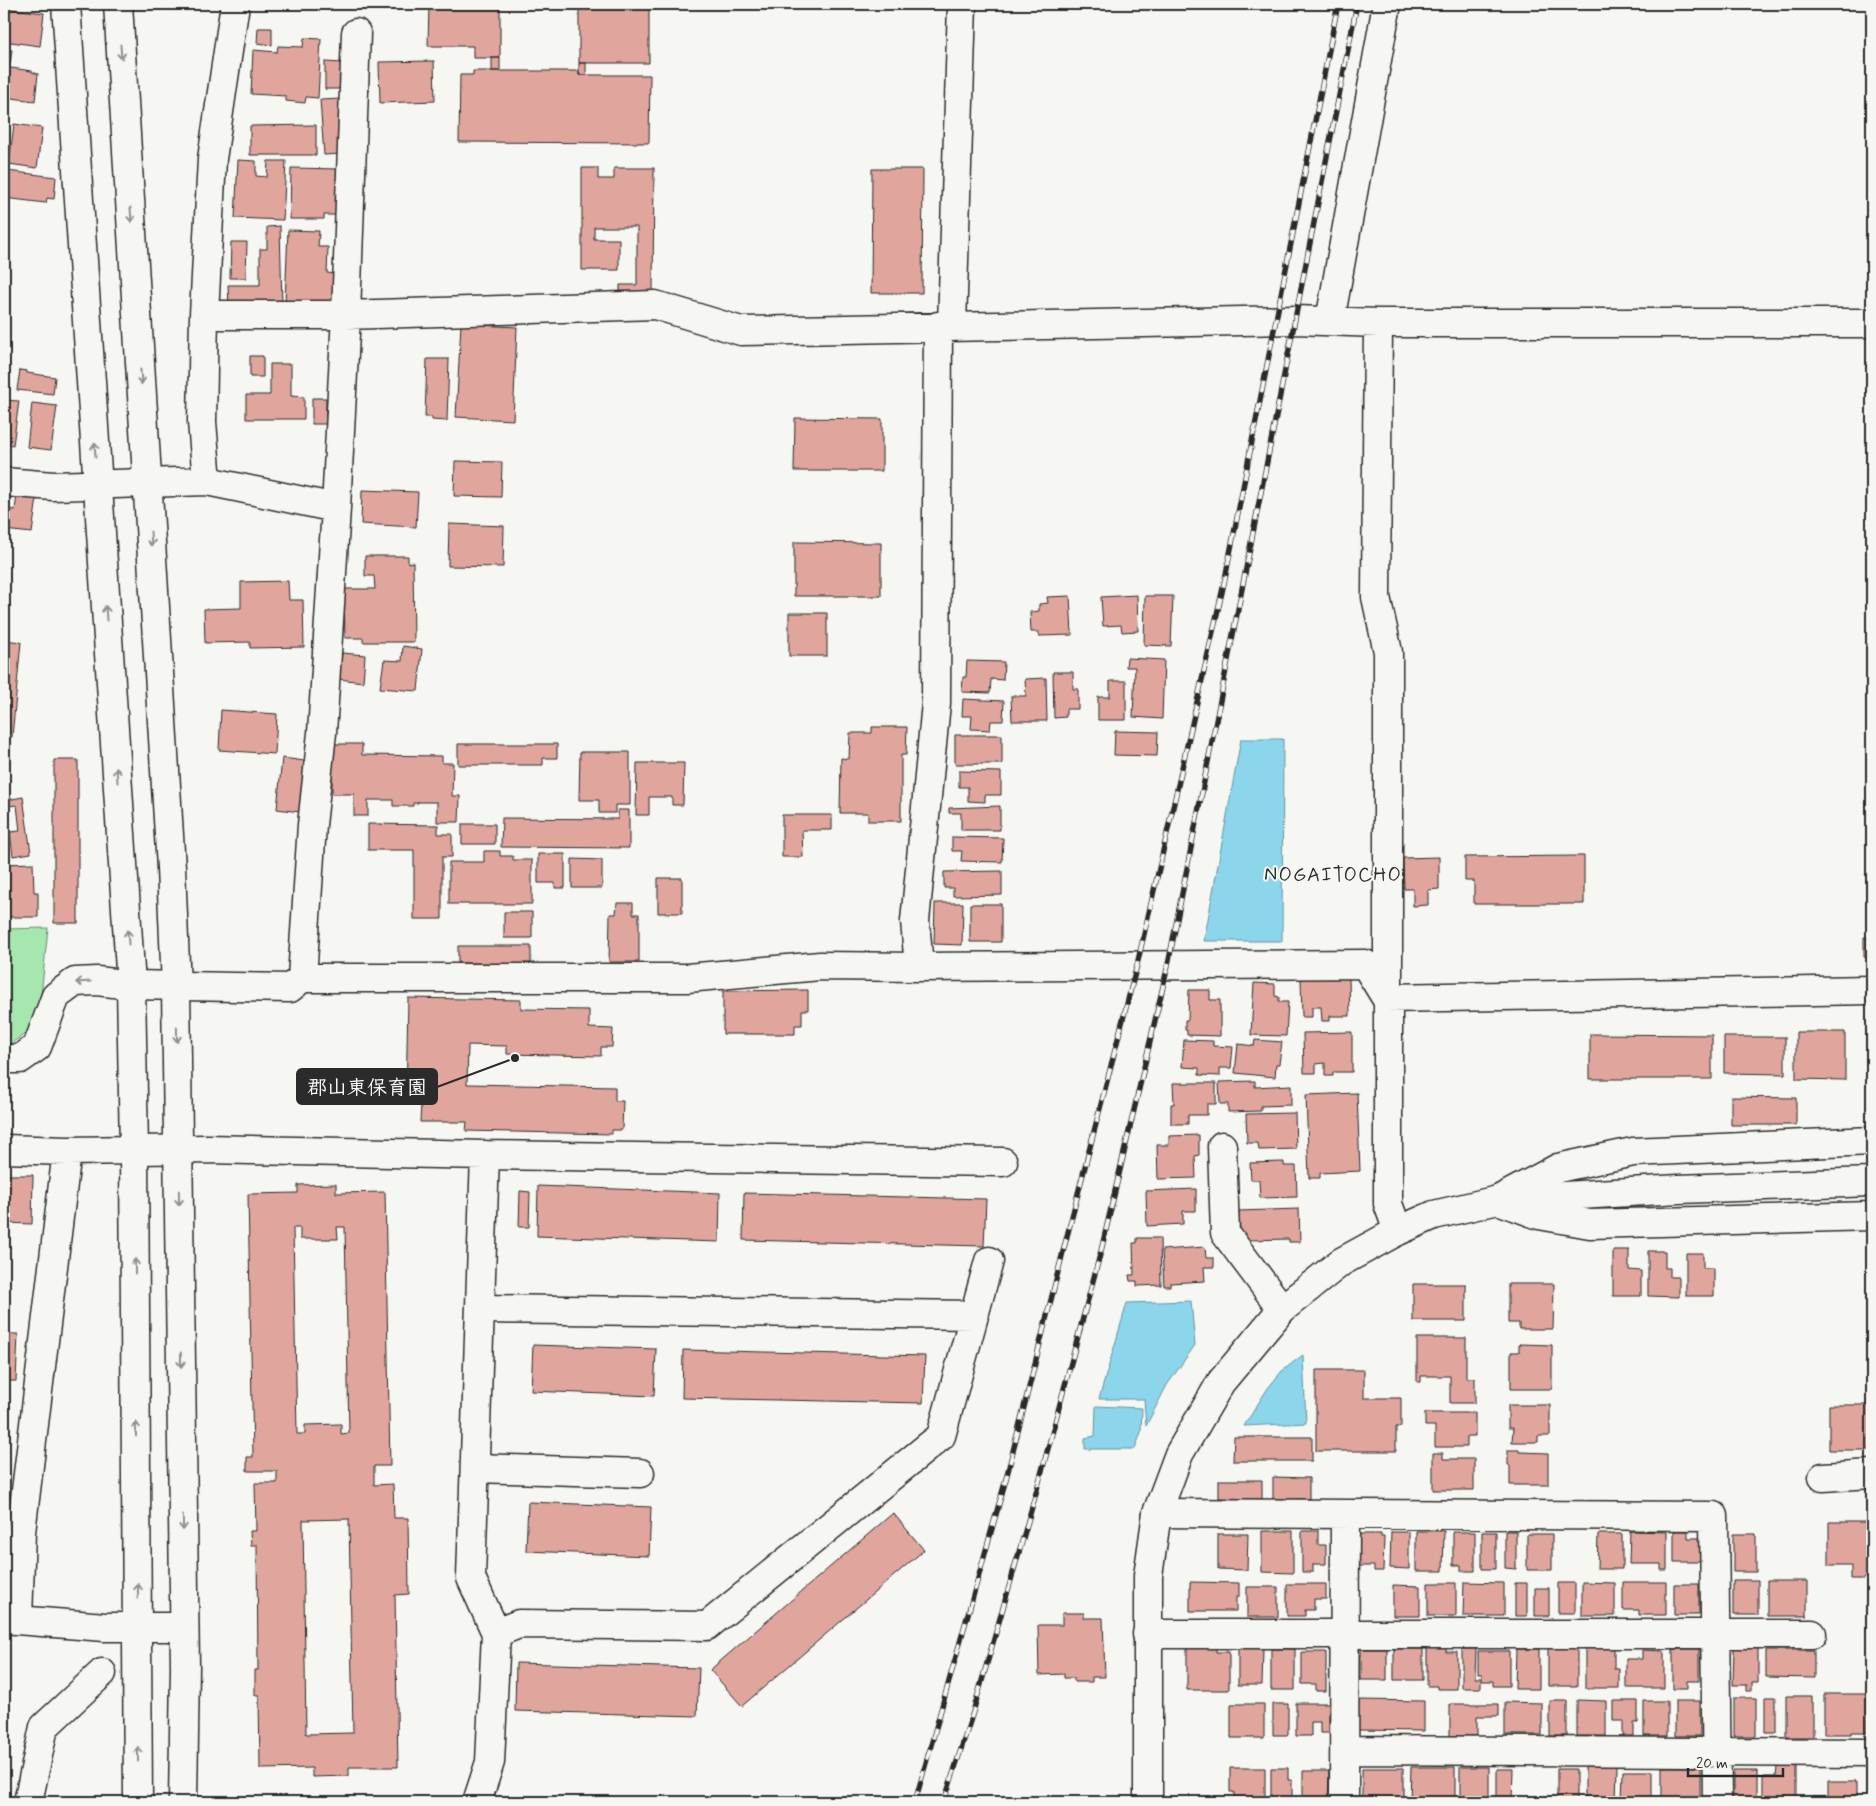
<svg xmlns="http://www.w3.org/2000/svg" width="1876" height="1806" font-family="Mynerve,'Klee One',sans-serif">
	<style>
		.green { fill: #a6e7b0; stroke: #68896e }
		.water { fill: #8cd6ec; stroke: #65929f }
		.building { fill: #e0a69d; stroke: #2b2b2b; fill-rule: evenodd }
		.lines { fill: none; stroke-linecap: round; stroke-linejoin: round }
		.street-casing { stroke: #2b2b2b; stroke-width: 31 }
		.secondary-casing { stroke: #2b2b2b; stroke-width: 31 }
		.street { stroke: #f6f6f2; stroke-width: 28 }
		.secondary { stroke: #f6f6f2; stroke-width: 28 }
		.rail-casing { stroke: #2b2b2b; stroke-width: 5.5 }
		.rail { stroke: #f6f6f2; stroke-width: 4; stroke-dasharray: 11; stroke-linecap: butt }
		.oneway { stroke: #90908e }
		.labels { text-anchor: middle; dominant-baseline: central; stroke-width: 4; stroke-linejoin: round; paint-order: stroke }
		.neighbourhood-label { font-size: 20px; letter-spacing: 1px; fill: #2b2b2b; stroke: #f6f6f2 }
		.leader { fill: none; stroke: #2b2b2b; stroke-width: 2 }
		.callout-dot { fill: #2b2b2b; stroke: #f6f6f2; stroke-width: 2 }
		.callout { fill: #2b2b2b; stroke: #2b2b2b; stroke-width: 2 }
		.callout-label { font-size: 20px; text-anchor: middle; font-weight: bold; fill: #fff }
	</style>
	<rect width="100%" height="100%" fill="#f6f6f2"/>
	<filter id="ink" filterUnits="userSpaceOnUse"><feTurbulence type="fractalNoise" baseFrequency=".02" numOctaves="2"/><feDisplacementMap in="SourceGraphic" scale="10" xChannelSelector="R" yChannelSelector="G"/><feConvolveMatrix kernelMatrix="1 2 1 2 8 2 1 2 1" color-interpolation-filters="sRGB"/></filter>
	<g filter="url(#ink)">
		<!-- green -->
		<path class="green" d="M48,928L38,1025L6,1047H4V929Z"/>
		<!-- water -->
		<path class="water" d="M1241,739H1283L1282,941H1204Z
			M1191,1301L1195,1345L1167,1385L1146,1426L1144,1399H1099L1127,1303Z
			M1303,1355L1306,1423L1244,1426L1268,1388L1282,1371Z
			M1096,1406L1142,1408L1141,1432L1135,1449H1085V1438L1095,1436Z"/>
		<!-- building -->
		<path class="building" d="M429,4H500V58H473V46H428Z
			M579,4H649V63H579Z
			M4,8L44,13L40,46L4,41Z
			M258,28H272V45L257,43Z
			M304,38L321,39L318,98L306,97L305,103L286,101V96L251,94L253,50L277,52L278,46L303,47Z
			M4,49L12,50L10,64L4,63Z
			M492,58H500V71H492Z
			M434,61L435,101L380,103L379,62Z
			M325,62L342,63V89H325Z
			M579,63H586V75H579Z
			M4,67L32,71V72L38,74L35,101L4,97Z
			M473,71H579V75H650L649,143L459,142L460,75H473Z
			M342,99V154L324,155L320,100Z
			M14,124L42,128L37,168L9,164Z
			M316,125V155H250V126Z
			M238,160L256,161V176L267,177L268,161H286L283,220L235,218Z
			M291,168L339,169L338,215H324V219H290Z
			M582,168H598V179H614V168H654L653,293H620V285H637V227H594V239H619V270H582Z
			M872,169H923L922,293H871Z
			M7,171L56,177L54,199L47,198L46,203L4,198Z
			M280,226L282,305L229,306L228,285H260V249H267V227Z
			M288,230L319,231L318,247H328L327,273L336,274L335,306L285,304Z
			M231,242H247L246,278H230Z
			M461,324L517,327L513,420L456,417Z
			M250,356H263V377H250Z
			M427,359H449L447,421L432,420V417H425Z
			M270,364H291V396L304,397V419H246V395H270Z
			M20,370L27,371V373L55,377L53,394L17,390Z
			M312,398H326V424H312Z
			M4,400L19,401L13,445L4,444Z
			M32,403L57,406L51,450L27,447Z
			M795,418L882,419V471H794Z
			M455,461L502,462L501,497L454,496Z
			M362,490L418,492L416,527L361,524Z
			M17,495L37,498L32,533L4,530V509L15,510Z
			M449,524L504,526L503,567L448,566Z
			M794,542L881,543V596H794Z
			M365,556H408V563L413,562L414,642H363V638H345L344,589H375L374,576H365Z
			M288,581L289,600H303L304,647L250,648V642L205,643L204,609L241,608V582Z
			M1137,595L1138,631L1122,632L1121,625L1103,626L1101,597Z
			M1070,596L1072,635L1039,636V632H1031L1030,612L1039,611V604L1048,603L1047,597Z
			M1145,596H1173L1171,646L1144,645Z
			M789,613H827V656H789Z
			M4,640L21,642L12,737L4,736Z
			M403,646L422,649L418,691L380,688L384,660L402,661Z
			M342,653L365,655L363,682L339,679Z
			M1127,658L1164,660L1162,719L1133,717L1135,667H1126Z
			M967,661L1004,662L1003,680L991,679L990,693L962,692L963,677H966Z
			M1053,672H1073V689H1078V709H1066V717L1054,718Z
			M1046,678L1047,721H1012L1011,696H1026L1025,679Z
			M1110,681H1126V720H1098V697H1110Z
			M963,699L1004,701L1003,721H991L990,730L971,729L972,716H962Z
			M221,710L277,714L275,754L219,750Z
			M872,727H907L906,755H901V821H868V813H840L841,758L849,759L850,733H872Z
			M1115,731L1158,732L1157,756L1114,755Z
			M955,735H1002V764H955Z
			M332,744H362V755L442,756V763H453L452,796H460L459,822H437V802H418V803H413V806H393V800H368V816H354V794H332Z
			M458,744H557V758H543V765H458Z
			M580,752H630V805H615V813H599V800H579Z
			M282,758L305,761L300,812L277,809Z
			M54,760H78V923H54Z
			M637,763H684L683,805H672V797H649V815H636Z
			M959,771L1001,772V795H985V802L968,801V787H959Z
			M23,797L31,853L13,856L10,832L20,831L17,805L8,806L7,800Z
			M1000,806V830H961V813H949V808Z
			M618,810H629V848L501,847L502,818L618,819Z
			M782,815H832V830H802L803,857H782Z
			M368,824L438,825V834H452V857H442V919H414V850H368Z
			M462,824H495V844H462Z
			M952,837L1003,838L1002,862L961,861L962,851H952Z
			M484,851H500V856H513V860H532V904H449V862H484Z
			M538,854H565V888H555V883H538Z
			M1584,856V904H1474V881H1465V857Z
			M1439,857V889L1428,890V905L1413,906V889H1404L1403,858Z
			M572,859L602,860V888H572Z
			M33,863L34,892H38V917H4V864Z
			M1002,871V895L953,896V888H944V872Z
			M658,878H682V913H658Z
			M617,903H633V914H639V962H609L610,914H616Z
			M935,903H963L962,945L934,944Z
			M970,904H1001V942H970Z
			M504,912H532V938H504Z
			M1864,937H1872V957H1864Z
			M458,946H531V964L458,963Z
			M1301,978H1349L1350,1016H1330V1021H1322L1321,1007H1312V1017H1302Z
			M1254,983L1275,984V996L1279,997V1002H1288L1286,1036L1251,1035Z
			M808,990V1010H802V1025H795V1034H723V991Z
			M1189,990H1210V1000H1220V1036L1187,1035V1030H1185V1020H1188Z
			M408,998L521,1000V1009L589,1010V1028L613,1029L612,1047H601V1056L507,1054V1046L468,1045L467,1084L615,1087V1101H623L622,1130H612V1134L466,1131L467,1122H420L421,1103H406Z
			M1871,1030H1872V1078H1871Z
			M1352,1032V1072H1333V1076H1325V1063L1316,1064V1073H1304L1303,1033Z
			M1796,1032H1845V1080L1796,1079Z
			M1590,1034L1712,1035V1079H1590Z
			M1724,1037H1785V1074L1724,1073Z
			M1184,1040L1213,1041V1046L1233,1047L1231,1068H1220V1076L1199,1075V1068L1182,1067Z
			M1255,1040L1282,1042L1279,1064H1276L1275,1077L1235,1073L1238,1044L1254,1046Z
			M1255,1081V1087L1291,1085V1105L1261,1106V1111L1228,1112V1104H1220L1219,1082Z
			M1173,1083H1216V1104H1207V1115H1188V1124H1171V1104H1174Z
			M1357,1093L1360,1171L1320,1173V1178H1309L1306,1095Z
			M1731,1097L1796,1098V1125H1731Z
			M1295,1113L1296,1149L1259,1150L1258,1143H1247L1246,1114Z
			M1199,1135V1155L1195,1156L1196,1178L1158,1179L1157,1145H1169V1136Z
			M1284,1162V1166H1296L1297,1197L1260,1198L1259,1180H1251L1250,1163Z
			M4,1175H33L32,1224L4,1223Z
			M336,1184V1193L385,1192L390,1466H374V1485L393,1484L394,1518H408L409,1594L395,1595L398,1767H349V1776L312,1777V1768L260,1769L259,1695H255V1670H258L257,1545H251L250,1531H256L255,1483H277V1471H247V1457H253L248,1194L298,1193V1185ZM337,1227H345L349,1433L341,1434V1424L305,1425V1434H297L293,1228H300V1239H338ZM349,1519L353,1733L306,1734L303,1520Z
			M538,1186L720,1193L719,1242L537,1236Z
			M1196,1189V1211H1183V1224L1147,1226L1146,1191Z
			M520,1191L530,1192L529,1227H519Z
			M744,1193L986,1199L984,1246L743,1240Z
			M1299,1209L1300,1242H1289V1239L1246,1240V1233H1240L1239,1211Z
			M1137,1238H1160L1161,1285L1137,1286V1281H1130L1129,1275H1134L1133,1243H1137Z
			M1205,1247L1206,1258H1214V1267H1204L1205,1281L1170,1283V1286H1164L1162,1250Z
			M1613,1250H1629V1270L1641,1271V1296H1613Z
			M1648,1251H1665V1268H1670V1277H1679V1297L1648,1296Z
			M1686,1253H1703V1268H1714V1296H1686Z
			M1413,1284H1466V1321H1413Z
			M1508,1284H1554L1553,1329H1519V1323H1508Z
			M4,1334H18L16,1381H4Z
			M1417,1338H1466V1378H1475V1403H1450V1376H1421V1382H1417Z
			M1519,1344L1552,1345V1389H1511V1352H1519Z
			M533,1345L656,1349L654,1396L531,1391Z
			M683,1350L925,1356L923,1403L682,1398Z
			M1316,1370H1364V1398H1401V1427H1396V1451H1316Z
			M1508,1405H1550V1436H1538V1442H1512L1513,1428H1508Z
			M1829,1405H1872V1450H1829Z
			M1425,1413H1475V1436H1467V1447H1435V1426H1425Z
			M1234,1437H1312V1461H1233Z
			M1508,1450H1519V1452L1548,1453V1485H1510V1465H1508Z
			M1433,1453H1443V1459H1474V1490H1433Z
			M1273,1477L1309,1478V1499H1273Z
			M1219,1480H1262V1499L1219,1498Z
			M528,1502L651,1507L649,1556L526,1551Z
			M893,1513L924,1550L742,1706L710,1670Z
			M1829,1522H1872V1579H1851V1565H1829Z
			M1262,1531H1293V1573L1262,1572Z
			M1302,1531H1318V1545H1326V1564H1313V1572H1302Z
			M1416,1531H1444L1443,1571H1416Z
			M1505,1531H1516V1569L1505,1568Z
			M1630,1531L1667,1532V1570H1661V1564H1629Z
			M1674,1531H1688V1538H1700V1562H1674Z
			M1391,1532H1409V1569L1390,1568Z
			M1453,1532H1475V1571H1461V1565H1453Z
			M1482,1532H1496V1569H1482Z
			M1218,1534H1248L1247,1570L1218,1569Z
			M1358,1534H1381V1537H1384L1383,1571H1374V1566H1357Z
			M1527,1534H1552V1570H1527Z
			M1598,1534H1622V1569H1597Z
			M1733,1534H1756V1572H1733Z
			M1733,1580H1758V1615H1733Z
			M1767,1581H1807V1616H1767Z
			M1190,1582L1239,1583V1597H1236V1611H1190Z
			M1464,1582L1504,1583V1616H1463Z
			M1582,1582L1615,1583V1616H1582Z
			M1623,1582H1666V1615H1639V1610H1623Z
			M1428,1583H1456V1616H1428Z
			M1515,1583H1527V1616H1515Z
			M1558,1583H1575V1613H1558Z
			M1287,1584H1326V1599H1314V1610H1305V1616H1287Z
			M1674,1584H1699V1615H1674Z
			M1393,1585L1420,1586V1616H1393Z
			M1247,1587H1278V1617H1247Z
			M1535,1588H1549V1616H1535Z
			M1062,1613H1084V1618H1103L1105,1677H1092V1682H1074V1678H1064V1674L1039,1675L1038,1625H1062Z
			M1427,1645H1446V1652H1457V1689H1437V1686H1427Z
			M1187,1648H1216V1652H1229V1690H1187Z
			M1238,1648H1263L1262,1685H1238Z
			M1548,1648H1577V1686H1548Z
			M1585,1648H1614V1668H1619V1688H1585Z
			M1734,1648H1758V1682H1752V1691H1747V1685H1733Z
			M1271,1649H1295V1690H1271Z
			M1361,1649H1387V1680H1361Z
			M1394,1649H1423V1680H1394Z
			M1462,1649H1476L1475,1678H1481V1688H1462Z
			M1516,1649H1539V1689H1515Z
			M1673,1649H1699V1681H1687V1689H1673Z
			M1642,1650L1664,1651V1688H1626V1659H1642Z
			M1766,1650H1814V1678L1766,1677Z
			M1478,1651H1509V1686H1493V1681H1482V1674H1478Z
			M1302,1652H1326V1691H1316V1684H1302Z
			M516,1663L699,1668L697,1716L515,1711Z
			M1824,1694H1869L1868,1732H1852V1734H1824Z
			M1786,1696H1813V1737H1786Z
			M1765,1697H1776V1733H1765Z
			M1734,1698H1756V1736H1734Z
			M1358,1700L1424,1701V1731L1358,1730Z
			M1577,1700L1606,1701V1736H1577Z
			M1550,1701H1567V1736H1550Z
			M1613,1701H1638V1723H1634V1736H1623V1721H1613Z
			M1644,1701H1667V1736H1644Z
			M1675,1701H1700V1736H1675Z
			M1505,1702L1542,1703V1735H1505Z
			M1296,1703H1329V1733H1320V1722H1311V1736H1296Z
			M1231,1704H1264V1738H1231Z
			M1273,1704H1288V1735H1273Z
			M1450,1704H1499V1716H1477V1736H1450Z
			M1585,1766H1617L1616,1802H1585Z
			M1411,1767H1455V1798H1450V1802H1410Z
			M1460,1767H1489V1802H1460Z
			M1662,1767H1700V1802H1662Z
			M1777,1767H1796V1802L1763,1801V1777H1776Z
			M1230,1768H1265V1802H1234V1792H1230Z
			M1271,1768H1288V1780H1292V1802H1271Z
			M1362,1768H1403V1801H1362Z
			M1497,1769H1513L1512,1802H1497Z
			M1557,1769H1576V1802H1557Z
			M1303,1771H1329L1328,1802H1303Z
			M1623,1771H1652V1802H1622Z
			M1733,1771H1757V1802H1733Z
			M1867,1776L1872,1777V1802H1867Z
			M1828,1782H1856V1802H1812V1796H1828Z
			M1523,1798H1552V1802H1523Z"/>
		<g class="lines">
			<defs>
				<path id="street" d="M204,315L212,159L235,4
					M1330,321L1387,4
					M1378,323L1376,597L1388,652V1204L1398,1231
					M952,326L962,4
					M207,481L202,422L204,315H346L655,305L741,331L1296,320L1378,323H1872
					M4,482L53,486L207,481L336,508
					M919,967L915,921L936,703L938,326
					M302,978L312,825L322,733L336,508L346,315L356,33
					M4,1059H20L37,1047L56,996L75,982L97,981L131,985L290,988L302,978H687L820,966L919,967L1365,964L1386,998L1872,990
					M1222,1146L1225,1233L1282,1309
					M4,1149L67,1151L207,1149L485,1155L1003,1162
					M1498,1200L1558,1168L1633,1152L1872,1141
					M1498,1200L1539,1215L1590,1224L1872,1216
					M480,1309L974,1315
					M475,1468L640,1473
					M1823,1477L1872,1474
					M1157,1513L1714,1516L1717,1802
					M18,1619L21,1532L67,1151
					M496,1633L519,1624L707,1626L941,1436L989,1261
					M1147,1634H1812
					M1345,1750L1872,1753
					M28,1802L44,1727L102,1673
					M477,1802L490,1762L496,1633L471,1578L485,1155
					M1344,1802L1345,1515"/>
				<path id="secondary" d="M66,4L131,985L134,1150L138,1802
					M118,4L171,868L176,987L185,1667L183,1802
					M4,1619L105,1627H184
					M1148,1802V1576L1157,1513L1179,1454L1221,1382L1282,1309L1341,1262L1398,1231L1434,1215L1498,1200L1679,1189L1872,1182"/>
			</defs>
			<!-- street casing -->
			<use href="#street" class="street-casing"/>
			<!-- secondary casing -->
			<use href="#secondary" class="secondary-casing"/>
			<!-- street -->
			<use href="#street" class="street"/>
			<!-- secondary -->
			<use href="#secondary" class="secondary"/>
			<defs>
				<path id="rail" d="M915,1802L1006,1479L1066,1240L1137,965L1225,579L1338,4
					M944,1802L973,1712L1036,1493L1101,1251L1168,965L1357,4"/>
			</defs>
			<!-- rail casing -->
			<use href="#rail" class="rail-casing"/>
			<!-- rail -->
			<use href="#rail" class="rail"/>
		</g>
		<!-- one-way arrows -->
		<defs><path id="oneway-shaft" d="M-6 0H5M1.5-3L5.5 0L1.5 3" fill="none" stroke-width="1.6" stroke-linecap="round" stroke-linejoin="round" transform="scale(1.25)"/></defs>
		<g class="oneway">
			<use href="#oneway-shaft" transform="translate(121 52) rotate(86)"/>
			<use href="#oneway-shaft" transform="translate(131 215) rotate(86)"/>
			<use href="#oneway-shaft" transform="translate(141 377) rotate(86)"/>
			<use href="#oneway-shaft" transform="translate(95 450) rotate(-94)"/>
			<use href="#oneway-shaft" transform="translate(151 539) rotate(86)"/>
			<use href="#oneway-shaft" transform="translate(106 613) rotate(-94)"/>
			<use href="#oneway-shaft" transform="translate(117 775) rotate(-94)"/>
			<use href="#oneway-shaft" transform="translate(128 937) rotate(-94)"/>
			<use href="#oneway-shaft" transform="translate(83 982) rotate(176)"/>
			<use href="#oneway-shaft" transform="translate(177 1035) rotate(89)"/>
			<use href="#oneway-shaft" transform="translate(179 1198) rotate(89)"/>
			<use href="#oneway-shaft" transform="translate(135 1266) rotate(-90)"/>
			<use href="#oneway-shaft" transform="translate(181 1360) rotate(89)"/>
			<use href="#oneway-shaft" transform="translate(136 1429) rotate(-90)"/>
			<use href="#oneway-shaft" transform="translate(183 1523) rotate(89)"/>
			<use href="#oneway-shaft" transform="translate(138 1591) rotate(-90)"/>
			<use href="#oneway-shaft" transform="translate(138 1754) rotate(-90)"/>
		</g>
	</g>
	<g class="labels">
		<!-- neighbourhood labels -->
		<g class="neighbourhood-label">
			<text x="1333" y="875">NOGAITOCHO</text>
		</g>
	</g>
	<!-- callouts -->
	<path class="leader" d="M515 1058L437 1087"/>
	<circle class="callout-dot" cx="515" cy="1058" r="5"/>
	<rect class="callout" x="297" y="1069" width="140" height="35" rx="5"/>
	<g class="callout-label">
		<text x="367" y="1094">郡山東保育園</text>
	</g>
	<!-- margin -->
	<rect width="1876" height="1806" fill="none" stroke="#f6f6f2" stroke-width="20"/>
	<rect x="10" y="10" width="1856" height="1786" fill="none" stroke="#2b2b2b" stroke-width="2" filter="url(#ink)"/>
	<!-- scale -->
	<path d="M1688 1768v8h95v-8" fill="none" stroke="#2b2b2b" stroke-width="2.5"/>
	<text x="1696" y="1768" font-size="15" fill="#2b2b2b" stroke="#f6f6f2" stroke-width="4" paint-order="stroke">20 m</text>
</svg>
